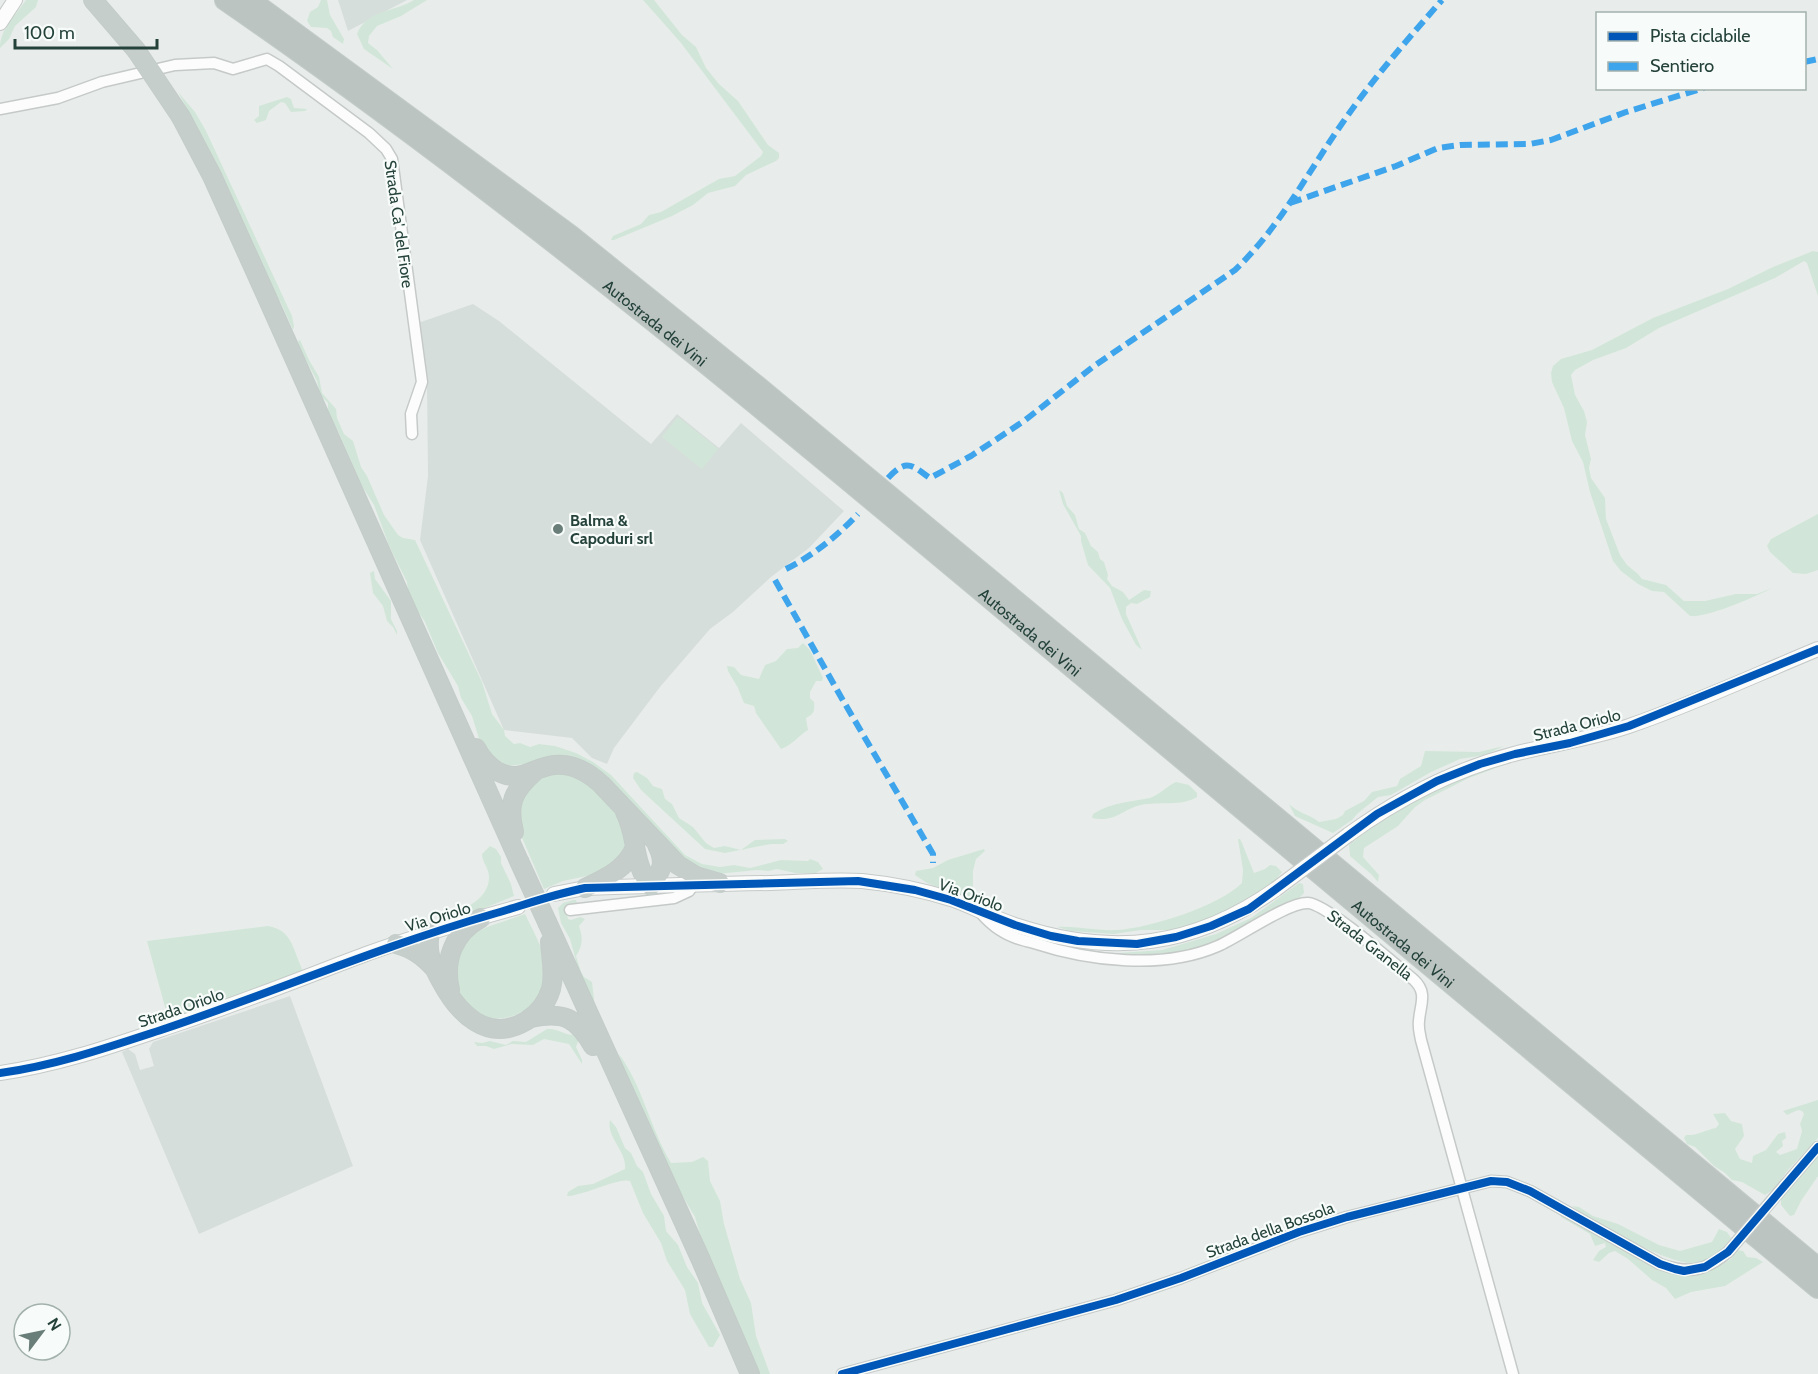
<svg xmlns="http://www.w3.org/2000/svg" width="1818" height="1374" font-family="Cabin,sans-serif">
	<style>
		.built { fill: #d6dedb }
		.green { fill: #d1e6d8 }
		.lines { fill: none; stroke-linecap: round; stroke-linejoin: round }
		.minor-casing { stroke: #c5cac8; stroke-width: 13 }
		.tertiary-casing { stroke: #c5cac8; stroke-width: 16 }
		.trunk-casing { stroke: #c3ccc9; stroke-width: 20 }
		.motorway-casing { stroke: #c3ccc9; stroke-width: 22 }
		.minor { stroke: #fcfcfc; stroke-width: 10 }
		.tertiary { stroke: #fcfcfc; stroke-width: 14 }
		.trunk { stroke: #c6cecc; stroke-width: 18 }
		.motorway { stroke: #bcc4c2; stroke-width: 20 }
		.minor-bridge-casing { stroke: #c5cac8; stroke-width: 13; stroke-linecap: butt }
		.tertiary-bridge-casing { stroke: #c5cac8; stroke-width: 16; stroke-linecap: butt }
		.trunk-bridge-casing { stroke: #c3ccc9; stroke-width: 20; stroke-linecap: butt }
		.minor-bridge { stroke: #fcfcfc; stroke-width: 10 }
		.tertiary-bridge { stroke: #fcfcfc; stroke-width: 14 }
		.trunk-bridge { stroke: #c6cecc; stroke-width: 18 }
		.quiet { stroke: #3ea4ec; stroke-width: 6; stroke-dasharray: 12 6; stroke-linecap: butt }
		.cycleway-casing { stroke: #f7fbf9; stroke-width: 11 }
		.cycleway { stroke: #0057b8; stroke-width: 8 }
		.poi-dot { fill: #697e78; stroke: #f7fbf9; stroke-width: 2 }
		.labels { text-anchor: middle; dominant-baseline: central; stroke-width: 4.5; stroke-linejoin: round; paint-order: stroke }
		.street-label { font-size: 16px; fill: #24423a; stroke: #f7fbf9 }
		.poi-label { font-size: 16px; font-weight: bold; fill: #24423a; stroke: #f7fbf9; text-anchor: start }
	</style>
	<rect width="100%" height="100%" fill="#e8edeb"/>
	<!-- built -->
	<path class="built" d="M338,0H407L348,31Z
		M473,304L499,321L651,444L677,414L719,448L741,423L844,511L809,548L771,577L733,612L710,629L660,687L614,748L607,764L592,758L572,738L504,730L420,540L428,476L427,386L418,323Z
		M290,996L353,1166L199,1234L122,1052L128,1049L135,1054L140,1070L154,1066L149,1049L153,1042Z"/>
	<!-- green -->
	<path class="green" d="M26,0H38L36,7L15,26L9,39L0,48C0,29 16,15 26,0Z
		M321,0H327L330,15L344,39L343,44L333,37L331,31L327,28L311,27L307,21L310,12L318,7Z
		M414,0H427L401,16L377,26L369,36L368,43L377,50L393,69L364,49L357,34C366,10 395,12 414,0Z
		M643,0H654L682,35L696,47L706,68L719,84L738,101L768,145L779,153V158L776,161L746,175L735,186L708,193L693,205L672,216L614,240H611L613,236L641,224L649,215L661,212L719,179L735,176L761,156L763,152L681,43Z
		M178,92L195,112L206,131L292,316L294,326L293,330L281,303L271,287L212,155Z
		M287,97L291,99L294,108L307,109L305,111L291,112L285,103L281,102L269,111L266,120L257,123L254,120L259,116V106Z
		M1813,251L1818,252V296L1807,263L1804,261L1775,278L1659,328L1626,348L1593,360L1575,370L1571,375L1575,395L1584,411L1587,422L1585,435L1591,459L1589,468L1591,478L1605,498L1606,519L1620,555L1627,565L1638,574L1642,579L1666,585L1684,601H1705L1736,594H1757L1772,588C1755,597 1707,618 1690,616L1664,592L1652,591L1638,584L1621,571L1613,561L1590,492L1583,462L1572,441L1564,408L1552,382L1551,373L1553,366L1561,359L1592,350L1653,318L1728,289L1773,267Z
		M300,340L309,360L319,377L322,393L336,409L337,418L344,434L353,441L361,467L367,476L384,515L398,535L403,538L415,540L482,682L492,714L504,730L505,736L514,744L520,743L530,747L539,744L555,746L576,753L593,762L611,775L685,855L702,864L720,867L734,865L750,868L781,860L808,861L810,859L818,862L823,869L816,873H795L777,869L769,871L757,870L717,874L690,865L675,852L587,763L566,756H553L524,764L508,766L500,765L482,748L472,716L461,698L458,686L438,653L425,622L415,607L408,591L407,582L390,548L374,505L362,486L338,431L330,418L328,412V403L320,395L317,381L299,347L298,341Z
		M678,417L718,449L702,469L662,437Z
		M1059,490L1063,493L1067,506L1075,515L1079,529L1085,533L1091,546L1098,552L1100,559L1104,562L1108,575L1107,579L1112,586L1123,592L1129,600L1144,590L1151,591L1150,597L1137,604L1131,603L1126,607V614L1142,650L1136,645L1122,619L1110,588L1088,565L1081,541V536L1063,504Z
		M1818,514V570L1806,574L1793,573L1770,552L1767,546L1771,539Z
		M374,571L375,579L391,601V619L397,631V635L393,627L387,621L383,606L373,593L370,573Z
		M803,643L810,650L823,678L822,681H816L810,692V698L814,702C815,711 814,714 806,718L808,730C798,736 794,744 781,749L756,713L754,706L744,703L738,688L728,671L727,666L734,667L741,675L759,679L765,665L776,661L787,649L798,648Z
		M1504,746L1485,755L1460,759L1431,772L1391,795L1378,797L1357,814L1352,820L1333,833L1295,816L1289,804C1298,813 1309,814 1319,822L1336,819L1343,815L1345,811L1364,801L1372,792L1397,786L1400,779L1421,766L1425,751L1479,752Z
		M1520,759L1469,778L1425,800L1415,807L1398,826L1364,848L1363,857L1379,875L1378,882L1371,874L1350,856L1349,845L1351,843L1377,824L1421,796L1492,766Z
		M637,772L647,778L653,786L662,789L665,799L672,804L679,818L693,827L706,843L714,848L725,846L741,850L755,840L785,839L788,841L783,844H771L725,853L705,849L641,790L633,778L634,773Z
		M553,773H568L582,779L593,789L621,816L627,845L622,857L601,873L563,881L544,889L520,833L518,801L539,777Z
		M1176,782L1189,785L1197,793V797C1181,807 1159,801 1141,805C1122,809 1116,823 1092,818L1093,814C1112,802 1130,802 1150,798C1159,795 1167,786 1176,782Z
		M1238,839H1240L1242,843L1254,873L1265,869L1270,865L1276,866L1282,872L1274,882L1224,913L1175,930H1141L1114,934L1071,931L1057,927C1075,926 1098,931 1117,930C1150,928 1219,906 1242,883L1243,870Z
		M490,846L496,849L501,857V863L511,884L514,896L482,909L443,920L439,919C458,911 489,902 489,877C489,868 482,862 482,854Z
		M984,849L985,851L976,859L973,871V896L970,899L927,883L915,875L916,871L933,868L948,860Z
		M1299,883L1303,884L1304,893L1299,898L1223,938L1184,952L1137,955L1105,954L1162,950L1216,934L1251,918Z
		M573,900H576L577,903L566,910L568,919L571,920L580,917L585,919L579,926C583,938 583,945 576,956L581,972L584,977L592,982L596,1017L581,979L570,939L561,923L558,908L563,903Z
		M525,914C534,933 549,957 546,979C541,1008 509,1025 482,1016C475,1014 466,1005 460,1000L452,965L467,937L487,927Z
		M268,926C292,930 293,949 302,969L301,972L233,999L168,1018L147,941Z
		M547,1029C558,1028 564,1035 575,1035L579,1039L576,1047L582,1060V1064L569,1044L544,1039L533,1045L512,1044L494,1049L486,1046H477L474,1042L482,1043L490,1041L506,1045L513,1041L526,1042Z
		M619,1054C643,1087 650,1128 671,1163L692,1162L703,1157L708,1161L710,1181L720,1201L724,1224L740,1279L751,1303L756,1336L770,1374H758L701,1238L695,1217L669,1173L628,1085Z
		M1818,1100V1138L1788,1170L1774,1189L1765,1195L1742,1182L1732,1180L1725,1173L1714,1166L1695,1147L1687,1144L1684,1138L1686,1135C1697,1136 1705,1130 1716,1128L1719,1124L1713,1114L1725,1113L1731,1121L1742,1124L1744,1136L1735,1149L1740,1159L1752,1163L1753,1156L1766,1150L1778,1134L1785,1132L1786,1138L1782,1141L1783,1146L1776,1152L1780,1155L1797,1149L1802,1131L1800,1124L1804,1114L1802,1111L1798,1110L1787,1115L1783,1111Z
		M610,1120L616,1127L625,1148L631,1153L637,1166L643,1172L651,1194L664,1216L666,1231L678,1245L687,1267L698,1283L702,1303L720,1335L713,1347H709L690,1314L685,1290L667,1261L661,1243L643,1213L630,1181C619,1177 583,1196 567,1196L568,1192L578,1186L593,1184L625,1169C627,1151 606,1138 610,1120Z
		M1818,1154V1176L1801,1201L1794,1215L1790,1216L1781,1205V1199Z
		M1572,1206L1579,1207L1593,1216L1618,1224L1659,1245L1680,1251L1712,1242L1719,1229L1727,1232L1731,1238C1722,1249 1713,1260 1698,1263C1673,1268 1593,1222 1572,1206Z
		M1559,1213L1629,1253L1668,1271L1685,1275H1698L1723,1264L1731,1259L1737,1250L1743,1251L1747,1257L1756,1258L1763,1262L1725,1286L1691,1292L1675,1299L1666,1288L1652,1280L1628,1259L1615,1251L1609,1253L1599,1262L1593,1260L1599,1251L1606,1247L1605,1243L1595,1246L1590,1234L1561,1217Z"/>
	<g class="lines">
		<defs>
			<path id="minor" d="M0,109L58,98L102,82L175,65L214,63L233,69L267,59L279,66L369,133L386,149L392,159L422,382L411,414L412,434
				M570,910L674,898L689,891L694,884
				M980,912C986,919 992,925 1000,930C1010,937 1022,940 1034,943C1089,961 1163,970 1218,946C1239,937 1288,902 1308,903C1327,904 1396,965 1414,980C1428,993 1420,1005 1419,1021C1418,1028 1420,1034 1421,1040L1513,1374
				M1785,1185L1818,1147
				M842,1374L1116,1300L1181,1278L1299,1232L1347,1217L1491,1181L1507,1182L1530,1191L1660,1264C1688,1274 1704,1272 1728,1252"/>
			<path id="tertiary" d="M0,23L15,0
				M1348,835C1399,798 1453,770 1514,754C1552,744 1591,739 1629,726C1693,704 1755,675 1818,649
				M554,894L585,888C647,886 709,884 771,883C801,882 832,879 862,881C892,884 922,890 951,899C974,907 995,919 1018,926C1113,957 1194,947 1276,889
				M0,1073C64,1064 123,1042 183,1022C245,1001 305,977 366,954C416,936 467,921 518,907"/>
			<path id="trunk" d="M93,0L136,50
				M181,117L212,176L265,293L519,861
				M476,748C485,765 502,780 522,775C533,772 543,766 554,765C572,763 589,773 601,784L678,865L696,876L720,883
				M625,812C638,837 632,864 651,886C662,871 666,862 657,845
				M514,832C507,804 513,791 534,772
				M585,888C604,879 627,869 635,847
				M548,924L700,1258L750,1374
				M430,933C426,952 432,965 441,981C458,1013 487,1044 526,1021C538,1014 547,1002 551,989C555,974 551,958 550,942
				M396,944C413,949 422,955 434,968
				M450,990C443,960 454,932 481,918
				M531,1018C564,1011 577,1018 593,1046"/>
			<g id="motorway">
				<path id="s1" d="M225,0C519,203 793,433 1066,662C1316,871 1567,1080 1818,1288"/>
				<path d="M250,0L570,235L762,390L1818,1268"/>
			</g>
		</defs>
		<!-- minor casing -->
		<use href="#minor" class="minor-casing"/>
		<!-- tertiary casing -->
		<use href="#tertiary" class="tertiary-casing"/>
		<!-- trunk casing -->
		<use href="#trunk" class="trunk-casing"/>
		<!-- motorway casing -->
		<use href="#motorway" class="motorway-casing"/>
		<!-- minor -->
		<use href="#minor" class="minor"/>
		<!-- tertiary -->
		<use href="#tertiary" class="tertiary"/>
		<!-- trunk -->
		<use href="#trunk" class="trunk"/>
		<!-- motorway -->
		<use href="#motorway" class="motorway"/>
		<defs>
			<path id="minor-bridge" d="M1728,1252L1785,1185"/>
			<path id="tertiary-bridge" d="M1276,889L1348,835"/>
			<path id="trunk-bridge" d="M136,50L181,117
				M519,861L548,924"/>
		</defs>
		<!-- minor-bridge casing -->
		<use href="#minor-bridge" class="minor-bridge-casing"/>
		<!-- tertiary-bridge casing -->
		<use href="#tertiary-bridge" class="tertiary-bridge-casing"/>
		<!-- trunk-bridge casing -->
		<use href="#trunk-bridge" class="trunk-bridge-casing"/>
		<!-- minor-bridge -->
		<use href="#minor-bridge" class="minor-bridge"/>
		<!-- tertiary-bridge -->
		<use href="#tertiary-bridge" class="tertiary-bridge"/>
		<!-- trunk-bridge -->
		<use href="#trunk-bridge" class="trunk-bridge"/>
		<!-- quiet -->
		<path class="quiet" d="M1804,62L1818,59
			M1290,203L1396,166L1438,148L1460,145L1530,144L1551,140L1626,112L1704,88
			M888,478C907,458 911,465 930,478L971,456L1024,421L1094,366L1235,270C1279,228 1307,174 1341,125C1371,81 1407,40 1442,0
			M786,569C814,555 837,536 858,514
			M775,580L841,697L933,854V863"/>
		<defs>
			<path id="cycleway" d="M0,1073C58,1065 112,1046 167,1028C276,991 382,946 493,914C524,905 554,894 585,888L858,881L915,890L951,900L1015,925L1051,936L1078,941L1137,944L1176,937L1211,926L1249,909L1377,814L1437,781L1480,764L1515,754L1570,743L1629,726L1818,649
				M842,1374L1116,1300L1181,1278L1299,1232L1347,1217L1491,1181L1507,1182L1530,1191L1660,1264L1675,1269L1684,1271L1705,1267L1728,1252L1818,1147"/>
		</defs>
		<!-- cycleway casing -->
		<use href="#cycleway" class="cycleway-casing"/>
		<!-- cycleway -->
		<use href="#cycleway" class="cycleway"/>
	</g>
	<!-- markers -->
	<circle class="poi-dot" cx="558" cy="529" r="6"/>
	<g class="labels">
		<!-- street labels -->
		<g class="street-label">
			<text transform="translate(399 224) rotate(82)">Strada Ca' del Fiore</text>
			<text stroke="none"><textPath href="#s1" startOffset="538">Autostrada dei Vini</textPath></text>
			<text stroke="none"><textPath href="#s1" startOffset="1024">Autostrada dei Vini</textPath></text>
			<text transform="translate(1577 725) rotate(-14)">Strada Oriolo</text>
			<text transform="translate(971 895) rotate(20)">Via Oriolo</text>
			<text transform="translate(438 917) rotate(-17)">Via Oriolo</text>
			<text stroke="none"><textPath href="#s1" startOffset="1510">Autostrada dei Vini</textPath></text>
			<text transform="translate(1370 945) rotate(38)">Strada Granella</text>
			<text transform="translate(181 1008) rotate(-19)">Strada Oriolo</text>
			<text transform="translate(1270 1230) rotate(-20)">Strada della Bossola</text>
		</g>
		<!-- poi labels -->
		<g class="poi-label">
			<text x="570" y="520">Balma &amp;<tspan x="570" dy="18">Capoduri srl</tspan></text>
		</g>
	</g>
	<!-- legend -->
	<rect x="1596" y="12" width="210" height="78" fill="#f7fbf9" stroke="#a3b1ad" stroke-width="1.5"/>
	<rect x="1608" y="32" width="30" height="9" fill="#0057b8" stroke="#a3b1ad" stroke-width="1.5"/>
	<text x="1650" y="42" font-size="18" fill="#24423a">Pista ciclabile</text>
	<rect x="1608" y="62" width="30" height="9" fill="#3ea4ec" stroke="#a3b1ad" stroke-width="1.5"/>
	<text x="1650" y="72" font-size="18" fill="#24423a">Sentiero</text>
	<!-- north arrow -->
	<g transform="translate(42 1332) rotate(58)"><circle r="28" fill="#f7fbf9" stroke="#a3b1ad" stroke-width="1.5"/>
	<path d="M0-4.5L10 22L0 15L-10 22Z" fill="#697e78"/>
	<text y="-9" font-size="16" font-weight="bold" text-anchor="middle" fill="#24423a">N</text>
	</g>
	<!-- scale -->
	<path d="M15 39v9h142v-9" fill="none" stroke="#24423a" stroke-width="3"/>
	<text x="24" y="39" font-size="18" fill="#24423a" stroke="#f7fbf9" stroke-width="4.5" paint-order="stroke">100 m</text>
</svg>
